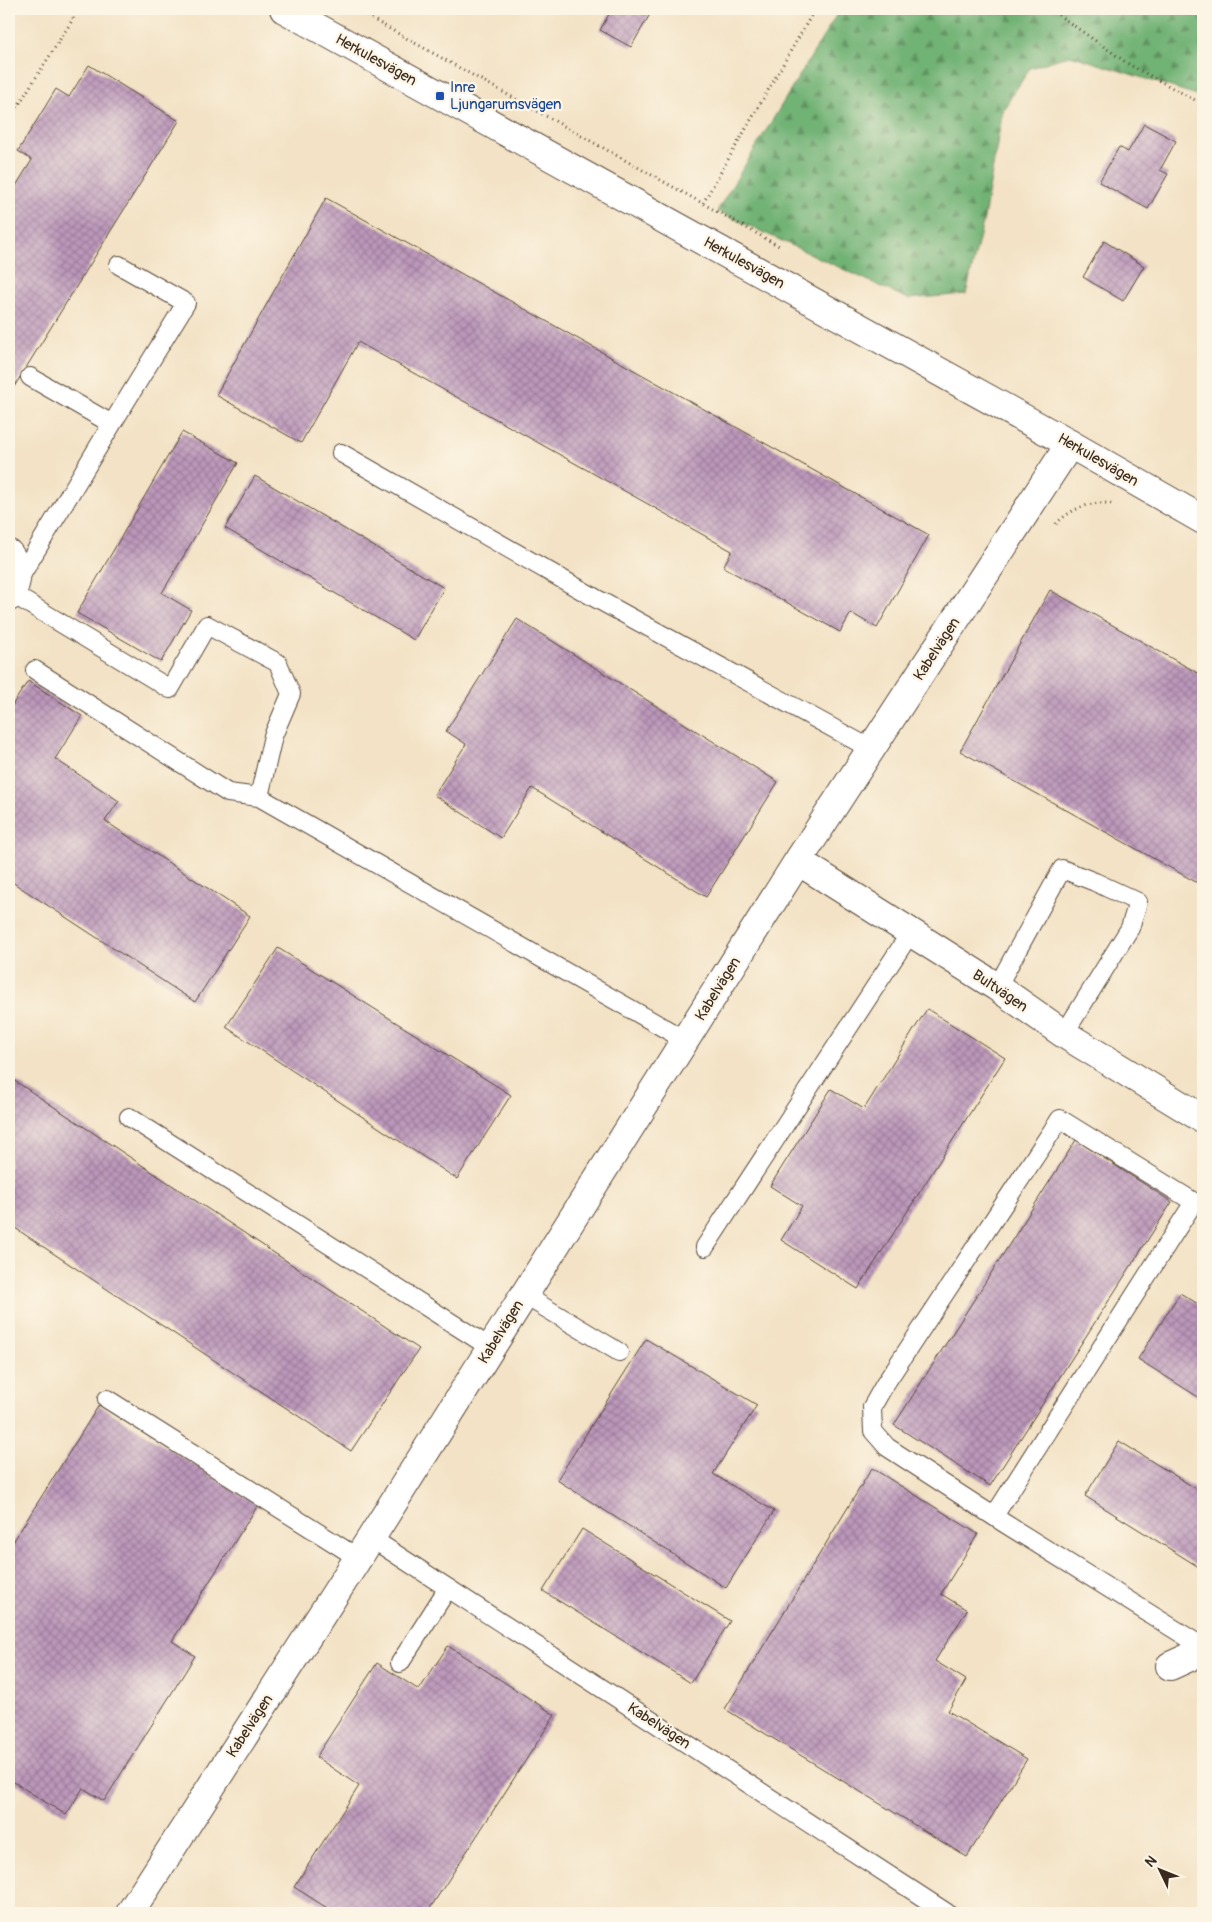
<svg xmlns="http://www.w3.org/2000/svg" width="1212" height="1922" font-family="Pangolin,sans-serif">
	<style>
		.forest { fill: url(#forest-firs); stroke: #566e49 }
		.building { fill: url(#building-cross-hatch) }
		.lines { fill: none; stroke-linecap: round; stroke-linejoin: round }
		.lane-casing { stroke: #574637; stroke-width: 20 }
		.street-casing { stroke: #574637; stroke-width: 30 }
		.secondary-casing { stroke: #574637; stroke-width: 30 }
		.path { stroke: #574637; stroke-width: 3; stroke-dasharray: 1 4; stroke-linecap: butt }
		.lane { stroke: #fff; stroke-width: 18 }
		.street { stroke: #fff; stroke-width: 28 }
		.secondary { stroke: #fff; stroke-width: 28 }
		.transit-dot { fill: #1a4fb4; stroke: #fcf5e5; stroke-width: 2 }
		.labels { text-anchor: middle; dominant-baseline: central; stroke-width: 4.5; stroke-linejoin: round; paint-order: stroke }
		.street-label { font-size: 15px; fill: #3b2a1e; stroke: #fcf5e5 }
		.transit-label { font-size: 15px; fill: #164399; stroke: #fcf5e5; text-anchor: start }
	</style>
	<defs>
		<pattern id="forest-firs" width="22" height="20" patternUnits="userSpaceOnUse" patternTransform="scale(1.25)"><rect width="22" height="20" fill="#71b274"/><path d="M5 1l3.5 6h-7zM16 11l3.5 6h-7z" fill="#5e915f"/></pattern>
		<pattern id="building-cross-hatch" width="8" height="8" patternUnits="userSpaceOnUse" patternTransform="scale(1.25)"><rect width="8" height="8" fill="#bc97bb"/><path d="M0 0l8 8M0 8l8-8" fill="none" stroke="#9a7b97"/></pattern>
	</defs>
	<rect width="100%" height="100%" fill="#fcf5e5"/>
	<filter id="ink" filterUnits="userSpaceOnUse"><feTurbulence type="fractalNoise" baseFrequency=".02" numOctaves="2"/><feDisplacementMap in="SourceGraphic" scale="10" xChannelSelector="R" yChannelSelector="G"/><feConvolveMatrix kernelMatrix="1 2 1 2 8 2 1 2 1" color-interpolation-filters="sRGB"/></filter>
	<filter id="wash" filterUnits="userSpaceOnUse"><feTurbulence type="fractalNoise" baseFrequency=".0096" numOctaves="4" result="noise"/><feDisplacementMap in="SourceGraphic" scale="20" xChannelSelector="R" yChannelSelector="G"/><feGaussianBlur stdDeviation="1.12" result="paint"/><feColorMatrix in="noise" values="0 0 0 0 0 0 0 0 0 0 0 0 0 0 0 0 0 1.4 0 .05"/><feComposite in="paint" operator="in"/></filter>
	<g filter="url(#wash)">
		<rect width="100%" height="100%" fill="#f3e2c5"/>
		<!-- forest -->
		<path class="forest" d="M866,9H1203V97L1070,55L1030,68L1003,110L984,218L966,294L908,299L717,211L837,14Z"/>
		<g id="blocks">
			<!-- building -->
			<path class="building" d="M612,9H653L631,47L600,30Z
				M89,65L179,121L9,395V197L32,160L18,151L56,89L69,97Z
				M1144,124L1176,141L1160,170L1168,174L1148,209L1099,182L1119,147L1128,152Z
				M326,198L929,535L877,628L851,613L840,632L723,567L732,551L358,342L301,443L216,395Z
				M1104,241L1144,266L1123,301L1083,277Z
				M182,432L238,463L162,593L191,610L161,662L77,613Z
				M255,476L444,588L414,640L225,528Z
				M1050,590L1203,676V886L960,751Z
				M517,619L778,782L706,897L532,788L501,838L434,795L466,744L446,731Z
				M28,681L82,716L55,759L119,801L105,821L250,916L195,1002L9,880V710Z
				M278,948L511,1095L457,1179L226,1027Z
				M927,1009L1005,1058L858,1289L781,1240L802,1206L770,1186L831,1089L864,1109Z
				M9,1077L419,1349L351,1451L9,1224Z
				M1076,1140L1172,1202L990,1486L894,1425Z
				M1180,1293L1203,1307V1400L1138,1359Z
				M646,1339L757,1405L713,1474L774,1511L726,1588L557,1480Z
				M99,1405L258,1505L172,1641L195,1656L104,1801L83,1788L66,1815L9,1779V1539L13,1542Z
				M1119,1441L1203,1493L1202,1569L1085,1496Z
				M872,1468L978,1534L941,1594L967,1610L935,1661L966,1680L948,1711L1027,1759L967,1857L725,1709Z
				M582,1529L730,1621L691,1683L543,1591Z
				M448,1646L555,1715L427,1913H335L294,1887L359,1786L316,1757L377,1663L419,1690Z"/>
		</g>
	</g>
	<g filter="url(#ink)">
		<use href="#blocks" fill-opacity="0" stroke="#574637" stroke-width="1"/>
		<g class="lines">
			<defs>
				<path id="lane" d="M112,424L186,303L119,265
					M341,453L597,599L871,749
					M17,582L112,424L30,377
					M11,593L170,689L207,625L278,663L291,694L273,736L259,797L685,1040
					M35,670L228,793L259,797
					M997,987L1062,869L1095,882L1138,902L1130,928L1064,1034
					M129,1117L491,1348
					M705,1247L911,932
					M524,1295L619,1352
					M107,1399L358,1558
					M994,1516L1194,1202L1060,1119L885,1384L872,1407L873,1431L887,1447L1004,1523L1203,1647
					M371,1538L947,1913
					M400,1663L448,1588"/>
				<path id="street" d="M9,554C20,568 18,583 9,597
					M798,861L997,987L1064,1034L1203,1119
					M1170,1666L1203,1651
					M130,1913L371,1538L798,861L1070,444"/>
				<path id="secondary" d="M284,9L1070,444L1203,520"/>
			</defs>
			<!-- lane casing -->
			<use href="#lane" class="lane-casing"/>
			<!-- street casing -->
			<use href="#street" class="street-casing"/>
			<!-- secondary casing -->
			<use href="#secondary" class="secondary-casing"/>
			<!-- path -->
			<path class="path" d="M354,9L779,246
				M1050,9L1130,65L1195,100L1203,102
				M9,120L73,19L74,9
				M703,203L815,9
				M1056,524C1070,509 1092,500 1113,504"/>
			<!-- lane -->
			<use href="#lane" class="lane"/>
			<!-- street -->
			<use href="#street" class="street"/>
			<!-- secondary -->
			<use href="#secondary" class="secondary"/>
		</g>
	</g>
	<!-- markers -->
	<rect class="transit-dot" x="435" y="91" width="10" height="10" rx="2.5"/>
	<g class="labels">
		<!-- street labels -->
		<g class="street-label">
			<text transform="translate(376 60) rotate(29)">Herkulesvägen</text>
			<text transform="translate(744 263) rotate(29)">Herkulesvägen</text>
			<text transform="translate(1098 460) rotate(30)">Herkulesvägen</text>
			<text transform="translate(937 649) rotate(-57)">Kabelvägen</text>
			<text transform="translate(718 989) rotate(-58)">Kabelvägen</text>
			<text transform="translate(1000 991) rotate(34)">Bultvägen</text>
			<text transform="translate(501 1332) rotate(-58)">Kabelvägen</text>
			<text transform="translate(250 1726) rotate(-57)">Kabelvägen</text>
			<text transform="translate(659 1726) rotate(33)">Kabelvägen</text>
		</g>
		<!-- transit labels -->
		<g class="transit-label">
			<text x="450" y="87">Inre<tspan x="450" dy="17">Ljungarumsvägen</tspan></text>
		</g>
	</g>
	<!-- margin -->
	<rect width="1212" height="1922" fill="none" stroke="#fcf5e5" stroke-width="30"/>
	<!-- north arrow -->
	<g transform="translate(1160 1870) rotate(313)" stroke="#fcf5e5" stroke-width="4" paint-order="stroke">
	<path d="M0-4L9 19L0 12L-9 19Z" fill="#3b2a1e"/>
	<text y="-8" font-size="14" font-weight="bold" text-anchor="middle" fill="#3b2a1e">N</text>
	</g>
</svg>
